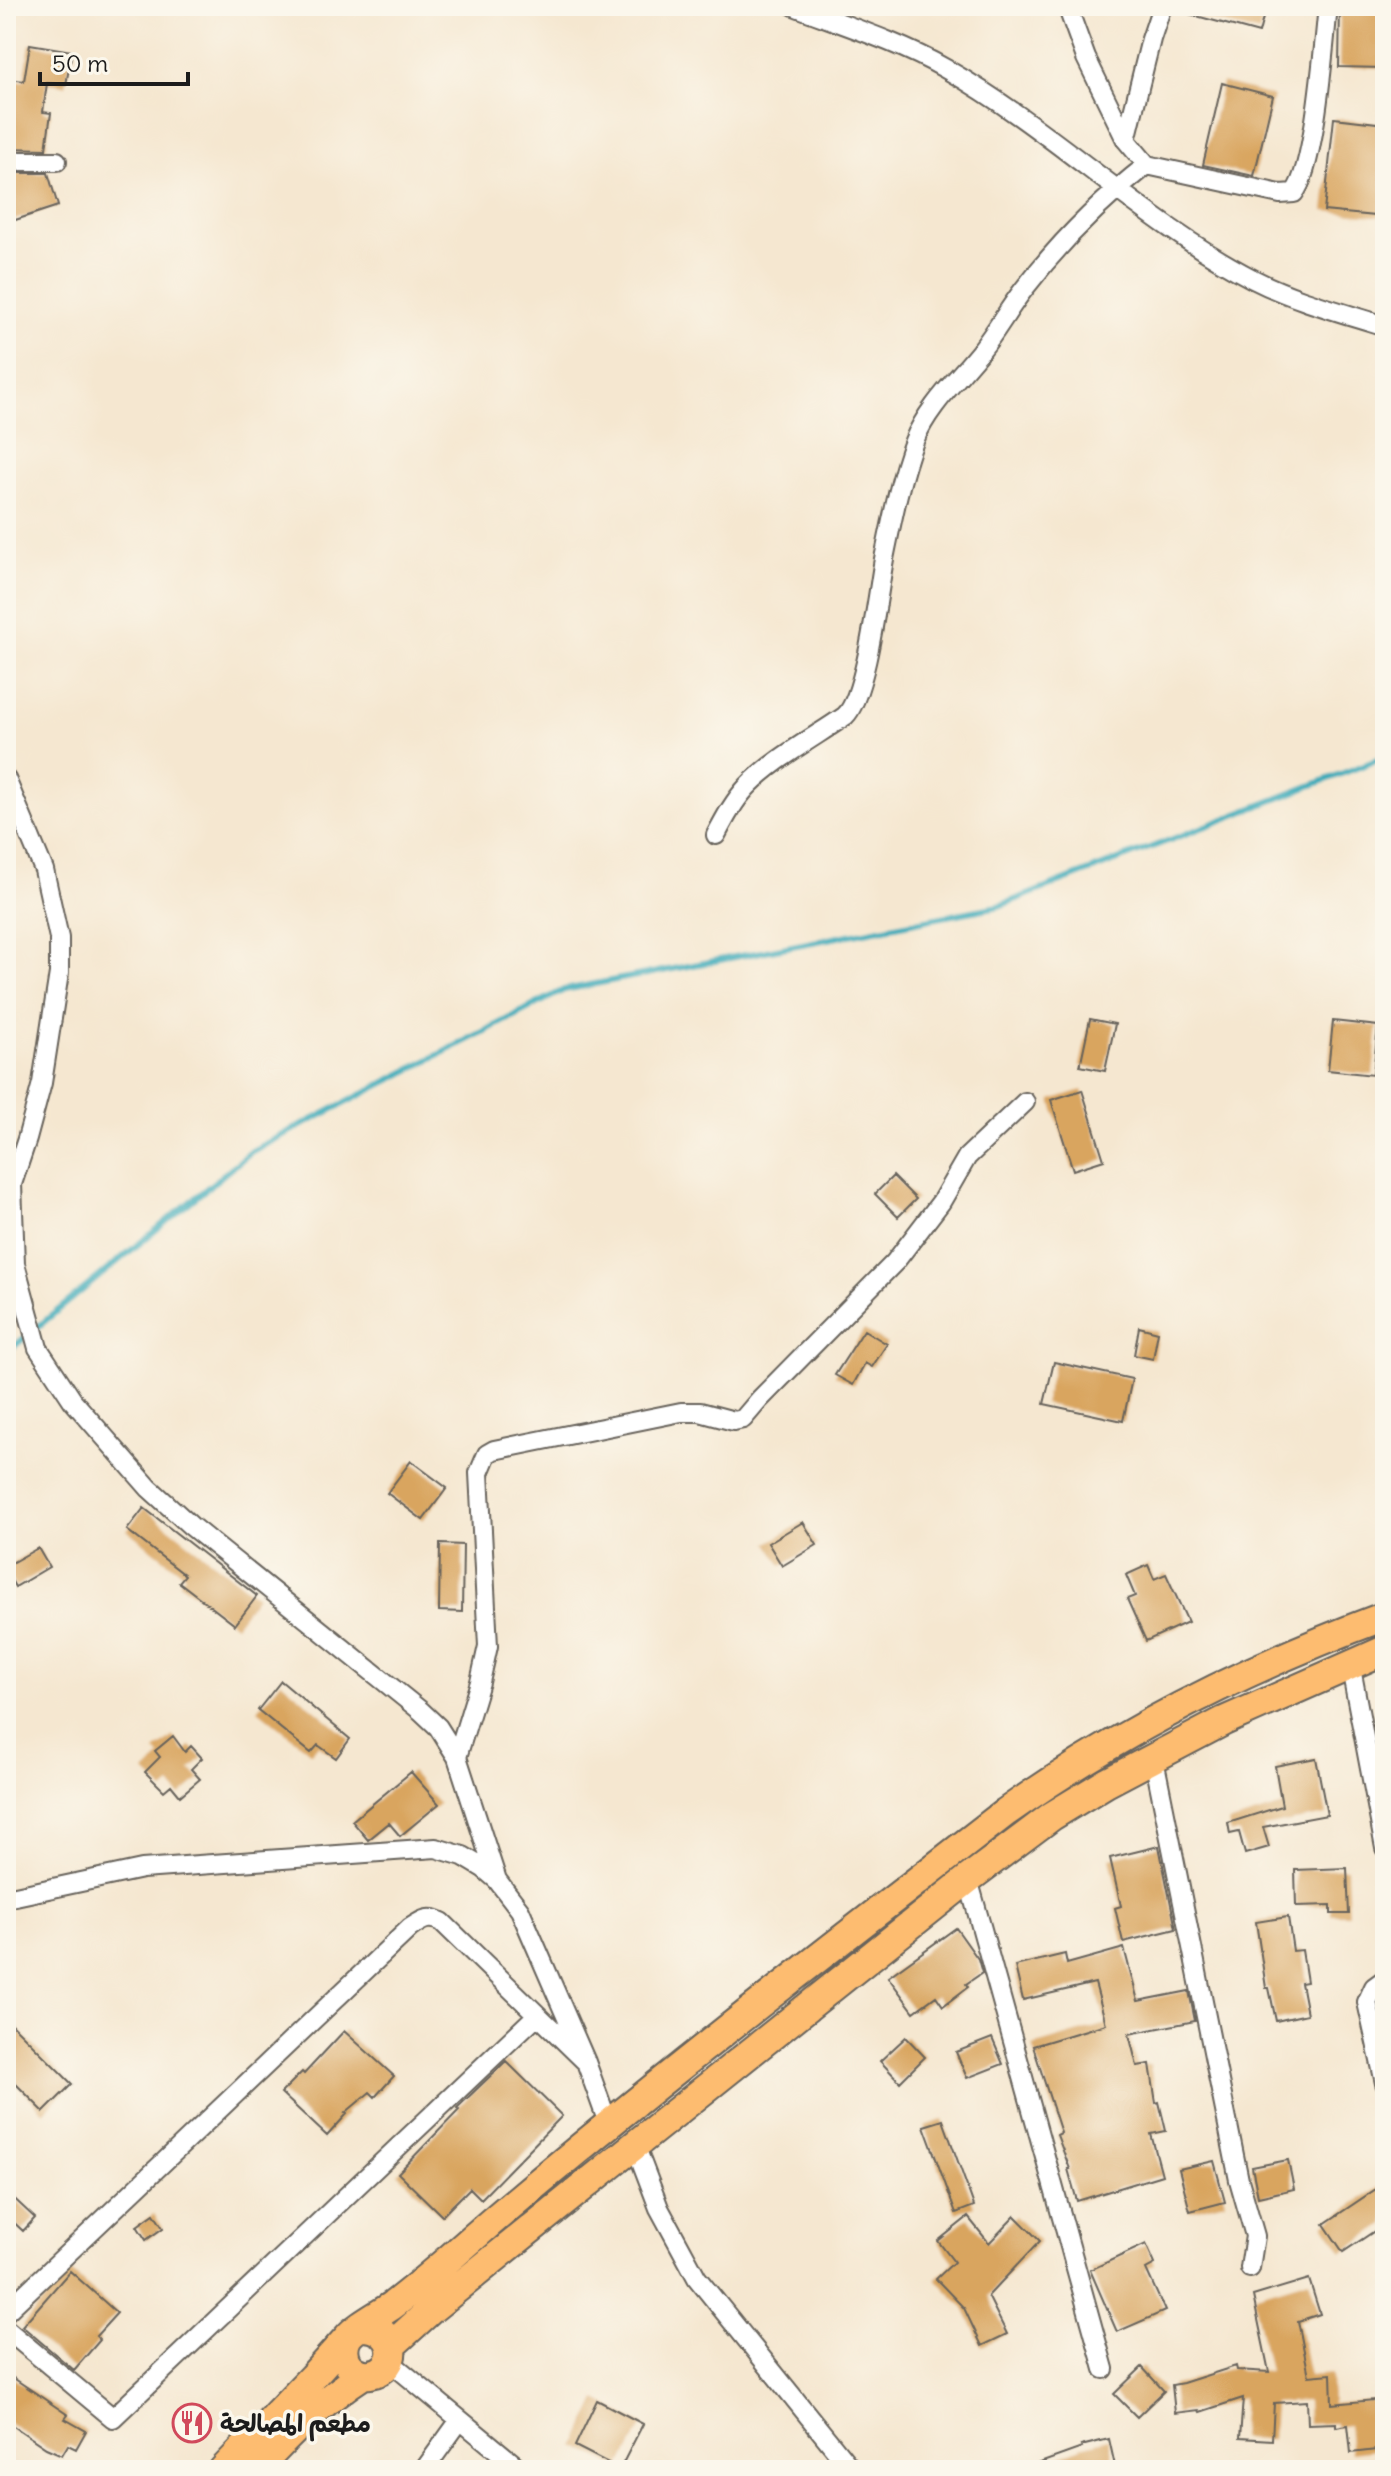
<svg xmlns="http://www.w3.org/2000/svg" width="1391" height="2476" font-family="Delius,'Playpen Sans Arabic',sans-serif">
	<style>
		.lines { fill: none; stroke-linecap: round; stroke-linejoin: round }
		.stream { stroke: #3baab9; stroke-width: 6 }
		.building { fill: #d9a55f }
		.street-casing { stroke: #68635b; stroke-width: 22 }
		.primary-casing { stroke: #68635b; stroke-width: 32 }
		.street { stroke: #fff; stroke-width: 18 }
		.primary { stroke: #fdbc70; stroke-width: 28 }
		.labels { text-anchor: middle; dominant-baseline: central; stroke-width: 7; stroke-linejoin: round; paint-order: stroke }
		.poi-label { font-size: 24px; font-weight: bold; fill: #1c1c1c; stroke: #fbf7ec; text-anchor: start }
	</style>
	<rect width="100%" height="100%" fill="#fbf7ec"/>
	<filter id="ink" filterUnits="userSpaceOnUse"><feTurbulence type="fractalNoise" baseFrequency=".0125" numOctaves="2"/><feDisplacementMap in="SourceGraphic" scale="16" xChannelSelector="R" yChannelSelector="G"/><feConvolveMatrix kernelMatrix="1 2 1 2 8 2 1 2 1" color-interpolation-filters="sRGB"/></filter>
	<filter id="wash" filterUnits="userSpaceOnUse"><feTurbulence type="fractalNoise" baseFrequency=".006" numOctaves="4" result="noise"/><feDisplacementMap in="SourceGraphic" scale="32" xChannelSelector="R" yChannelSelector="G"/><feGaussianBlur stdDeviation="1.8" result="paint"/><feColorMatrix in="noise" values="0 0 0 0 0 0 0 0 0 0 0 0 0 0 0 0 0 1.4 0 .05"/><feComposite in="paint" operator="in"/></filter>
	<g filter="url(#wash)">
		<rect width="100%" height="100%" fill="#f5e7d0"/>
		<g class="lines">
			<!-- stream -->
			<path class="stream" d="M6,1353L252,1151L564,990L999,906L1385,757"/>
		</g>
		<g id="blocks">
			<!-- building -->
			<path class="building" d="M1179,6H1266L1259,33L1178,11Z
				M1340,6H1385V68L1339,67Z
				M30,44L72,51L66,85L47,83L43,112L51,113L46,149L6,148V97L9,79L24,81Z
				M1222,83L1273,96L1254,176L1203,165Z
				M1334,118L1385,124V217L1324,211Z
				M9,173H48L58,206L6,223V182Z
				M1090,1019L1115,1024L1105,1071L1080,1066Z
				M1333,1021L1378,1026L1373,1075L1328,1070Z
				M1082,1090L1104,1160L1073,1170L1051,1100Z
				M893,1176L916,1199L898,1217L875,1194Z
				M1139,1327L1158,1332L1153,1359L1134,1355Z
				M864,1330L887,1344L872,1367L865,1363L853,1385L835,1375Z
				M1054,1362L1132,1379L1123,1421L1044,1404Z
				M411,1461L447,1488L423,1520L387,1493Z
				M144,1508L257,1596L235,1625L179,1582L185,1575L127,1530Z
				M803,1522L817,1545L782,1566L768,1543Z
				M440,1544L463,1545L462,1612L439,1611Z
				M38,1548L49,1567L15,1587L6,1571V1566Z
				M1148,1565L1154,1579L1166,1574L1188,1622L1146,1641L1127,1599L1135,1596L1126,1575Z
				M281,1681L350,1739L336,1758L318,1745L311,1753L258,1710Z
				M173,1736L185,1752L191,1746L202,1758L191,1769L200,1779L180,1796L171,1785L164,1791L145,1772L160,1757L155,1751Z
				M1316,1758L1327,1815L1263,1827L1269,1847L1245,1854L1239,1832L1230,1834L1228,1823L1282,1806L1275,1766Z
				M411,1772L439,1804L400,1836L389,1823L368,1840L352,1821Z
				M1159,1846L1176,1929L1123,1942L1115,1908L1121,1906L1110,1858Z
				M1347,1868L1349,1914H1331V1905L1296,1906L1295,1870Z
				M1288,1917L1293,1951L1302,1950L1307,1982L1301,1983L1307,2014L1276,2021L1269,1988H1266L1256,1922Z
				M956,1928L978,1959L982,1973L966,1984L968,1987L943,2006L936,1996L914,2012L888,1977Z
				M1124,1948L1138,2001L1189,1991L1195,2021L1129,2034L1137,2066L1150,2064L1156,2103L1159,2102L1166,2131L1151,2134L1162,2175L1077,2201L1068,2169H1070L1057,2135L1061,2133L1033,2046L1106,2024L1095,1983L1023,2000L1015,1966L1065,1954L1067,1964Z
				M6,2018L72,2084L44,2112L6,2074Z
				M344,2031L394,2076L375,2097L370,2092L345,2113L347,2114L327,2136L281,2093L302,2072L304,2074Z
				M906,2037L925,2057L900,2082L880,2061Z
				M992,2038L1003,2064L967,2078L956,2052Z
				M506,2061L562,2116L481,2199L470,2188L442,2216L398,2173L459,2110L457,2108Z
				M943,2120L974,2206L956,2213L924,2126Z
				M1288,2160L1294,2189L1258,2197L1252,2167Z
				M1214,2161L1225,2202L1190,2211L1179,2169Z
				M1385,2183V2224L1343,2252L1324,2224Z
				M6,2191L35,2218L23,2231L6,2215Z
				M154,2214L163,2228L146,2240L137,2226Z
				M1015,2216L1040,2241L988,2296L1007,2334L982,2346L964,2308L936,2279L954,2262L938,2241L968,2217L989,2243Z
				M1146,2244L1155,2264L1146,2269L1165,2311L1117,2332L1090,2270Z
				M70,2271L117,2313L96,2336L100,2340L74,2370L22,2326Z
				M1309,2279L1320,2314L1298,2321L1309,2376L1331,2374L1332,2404L1385,2399V2449L1351,2453L1348,2425L1336,2427V2423L1308,2424L1307,2401L1274,2403L1272,2440L1240,2438L1243,2398L1200,2412L1199,2410L1175,2413L1172,2385L1183,2383L1236,2366L1237,2370L1269,2372L1253,2296Z
				M1142,2367L1164,2391L1137,2417L1114,2394Z
				M6,2373L68,2415L65,2419L86,2431L76,2449L68,2445L62,2455L46,2448L6,2421Z
				M597,2400L643,2424L620,2469L575,2446Z
				M1109,2439L1115,2466L1097,2470H1026V2468L1082,2448L1081,2446Z"/>
		</g>
	</g>
	<g filter="url(#ink)">
		<use href="#blocks" fill-opacity="0" stroke="#68635b" stroke-width="2"/>
		<g class="lines">
			<defs>
				<path id="street" d="M794,6C844,25 899,42 946,69C1054,130 1143,222 1253,279C1294,300 1341,312 1385,326
					M1067,6L1086,58L1126,140L1147,165L1280,194L1294,193C1315,169 1324,43 1328,6
					M1126,140L1151,39L1162,6
					M6,161H57
					M6,779L44,870L59,938V973L42,1083L27,1139L12,1184L15,1264L38,1348L73,1401L149,1488L191,1526L421,1711L438,1727L457,1757L497,1880
					M716,835C725,818 734,801 747,787C771,761 815,737 845,716C866,697 878,592 884,559C892,520 900,478 914,441C928,406 959,378 982,349C997,330 1009,308 1024,289C1060,242 1101,201 1147,165
					M1350,1663L1385,1848
					M457,1757L480,1682L488,1646L479,1473L487,1454L494,1450L681,1412H700L734,1421L743,1419L760,1399L895,1262L941,1202L967,1157L1025,1102
					M1154,1759L1239,2180L1255,2236L1250,2268
					M968,1879L1104,2369
					M6,1898L142,1869L436,1848L463,1856L483,1868L497,1880L520,1910L586,2062L608,2123
					M1385,1979L1374,1987L1367,2002L1385,2083
					M635,2145L659,2208L697,2278L852,2470
					M6,2312L410,1928C422,1920 428,1915 442,1922L586,2062
					M6,2329L113,2418L536,2016
					M389,2361L521,2470
					M424,2470L460,2420"/>
				<path id="primary" d="M361,2327C397,2325 402,2370 370,2374C362,2375 354,2371 349,2365C343,2357 343,2345 348,2337C354,2328 382,2313 393,2305C426,2280 458,2251 490,2223C657,2081 832,1947 1006,1812C1122,1730 1251,1666 1385,1616
					M391,2346L434,2307L635,2145L968,1879L1052,1816L1106,1783L1224,1721L1385,1650
					M223,2470L312,2377L348,2337
					M256,2470C289,2434 322,2401 364,2374"/>
			</defs>
			<!-- street casing -->
			<use href="#street" class="street-casing"/>
			<!-- primary casing -->
			<use href="#primary" class="primary-casing"/>
			<!-- street -->
			<use href="#street" class="street"/>
			<!-- primary -->
			<use href="#primary" class="primary"/>
		</g>
	</g>
	<!-- icons -->
	<defs>
		<symbol id="restaurant-ring" viewBox="-11 -11 22 22"><circle r="9.5" fill="#fbf7ec" stroke="#d1495b" stroke-width="1.5"/><path d="M-5-6h1v4h1v-4h1v4h1v-4h1v5L-1.5 .5V6h-2V.5L-5-1ZM5-6V6H3V1.5H1.5Q1.5-4 5-6Z" fill="#d1495b"/></symbol>
	</defs>
	<g fill-rule="evenodd">
		<use href="#restaurant-ring" x="170" y="2401" width="44" height="44"/>
	</g>
	<g class="labels">
		<!-- poi labels -->
		<g class="poi-label">
			<text x="220" y="2423">مطعم المصالحة</text>
		</g>
	</g>
	<!-- margin -->
	<rect width="1391" height="2476" fill="none" stroke="#fbf7ec" stroke-width="32"/>
	<!-- scale -->
	<path d="M40 72v12h148v-12" fill="none" stroke="#1c1c1c" stroke-width="4"/>
	<text x="52" y="72" font-size="24" fill="#1c1c1c" stroke="#fbf7ec" stroke-width="6" paint-order="stroke">50 m</text>
</svg>
